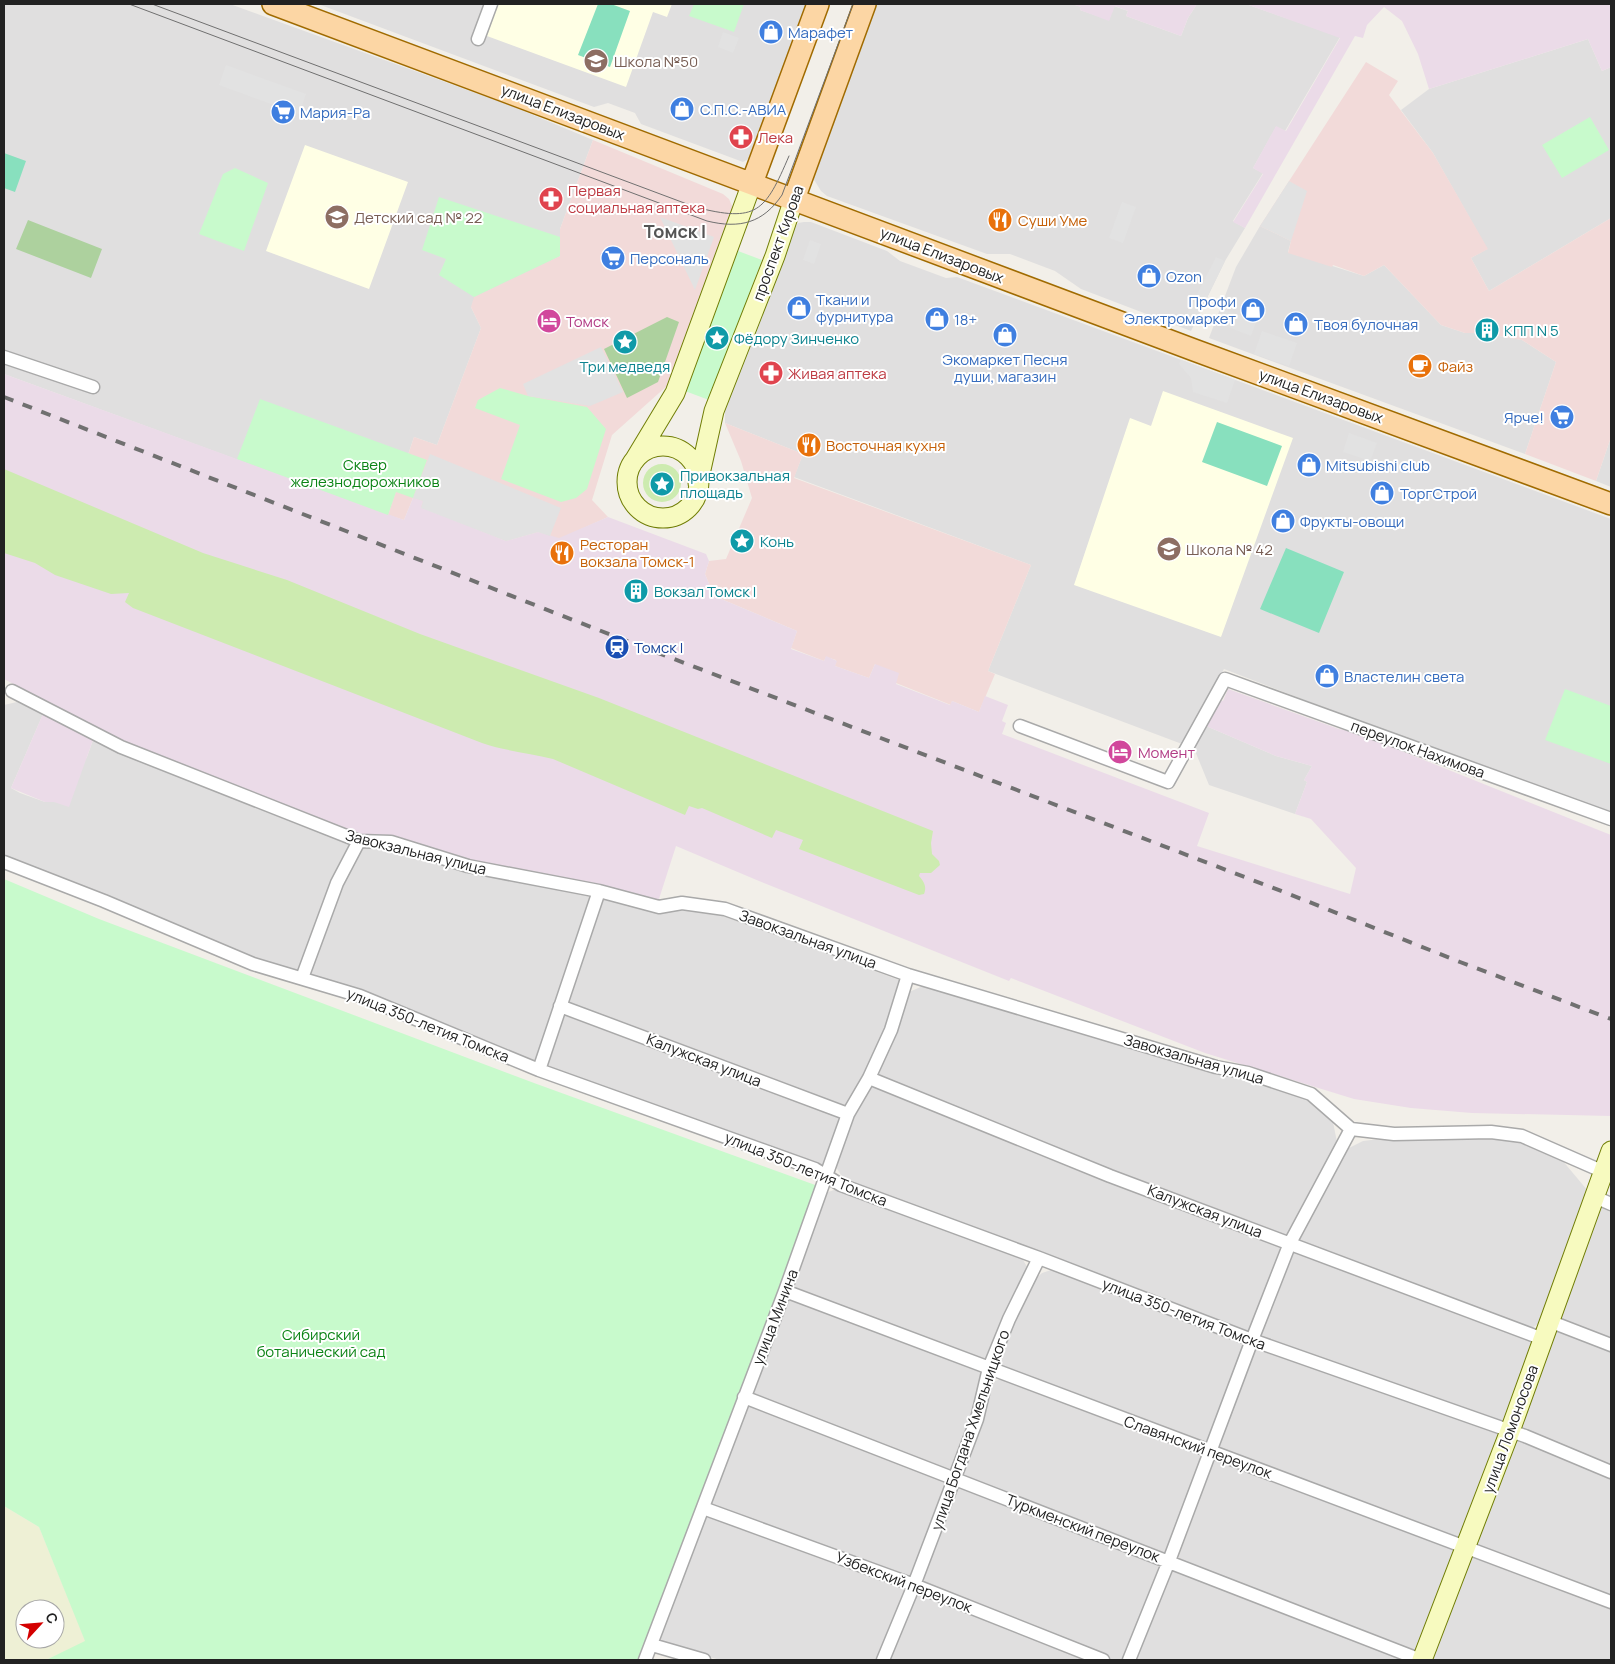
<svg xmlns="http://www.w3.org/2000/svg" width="1615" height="1664" font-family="Manrope,sans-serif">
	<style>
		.residential { fill: #e0dfdf }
		.commercial { fill: #f2dad9 }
		.industrial { fill: #ebdbe8 }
		.education { fill: #ffffe5 }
		.farmland { fill: #eef0d5; fill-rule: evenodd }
		.grass { fill: #cdebb0 }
		.forest { fill: #add19e }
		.park { fill: #c8facc }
		.pitch { fill: #88e0be }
		.parking { fill: #e2e2e2 }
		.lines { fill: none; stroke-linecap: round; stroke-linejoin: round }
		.street-casing { stroke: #a9a9a9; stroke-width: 15 }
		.secondary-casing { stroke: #707d05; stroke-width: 21 }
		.primary-casing { stroke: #a06b00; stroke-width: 24 }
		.street { stroke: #fff; stroke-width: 12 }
		.secondary { stroke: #f7fabf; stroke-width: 19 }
		.primary { stroke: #fcd6a4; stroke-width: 21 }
		.tram { stroke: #707070; stroke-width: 1 }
		.rail { stroke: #707070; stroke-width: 4; stroke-dasharray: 10 10; stroke-linecap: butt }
		.labels { text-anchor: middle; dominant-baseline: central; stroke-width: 4; stroke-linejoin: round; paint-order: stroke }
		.shop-label { font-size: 15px; fill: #366cbe; stroke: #fff; text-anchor: start }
		.education-label { font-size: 15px; fill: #785e54; stroke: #fff; text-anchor: start }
		.street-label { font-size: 15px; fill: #222; stroke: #fff }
		.health-label { font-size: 15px; fill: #be3a42; stroke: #fff; text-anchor: start }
		.food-label { font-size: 15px; fill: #c56008; stroke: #fff; text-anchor: start }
		.hotel-label { font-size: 15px; fill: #b23c85; stroke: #fff; text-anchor: start }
		.culture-label { font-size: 15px; fill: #0d838f; stroke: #fff; text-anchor: start }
		.park-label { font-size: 15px; fill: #0c8416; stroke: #fff }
		.transit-label { font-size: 15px; fill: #164399; stroke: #fff; text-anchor: start }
		.quarter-label { font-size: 18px; font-weight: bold; fill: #555; stroke: #fff }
	</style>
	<rect width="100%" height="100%" fill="#f2efe9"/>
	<!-- residential -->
	<path class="residential" d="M4,4H230L514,107L593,140L560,229V256L471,307L481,328L437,445L414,437L388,515L4,374Z
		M318,4H807L752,154L750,158L743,162L641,124L635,113L608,103L594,107Z
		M874,4H1072L1081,7L1080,10L1109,20L1114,6L1128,11L1126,16L1181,36L1188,18L1197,4H1246L1340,37L1285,131L1276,127L1253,168L1263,173L1233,221L1245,228L1225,261L1191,331L1081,289L1055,271L1010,254H987L827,196L821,191L813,178Z
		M1588,39L1602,71L1611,67V218L1489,291L1471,258L1487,249L1433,153L1401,110L1429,89Z
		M804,222H811L887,251L900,261L946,278L957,277L1611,519V814L1518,782L1224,669L1182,744L988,671L1031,565L794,477L803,454L725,423V400L795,228L798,223Z
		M1260,226L1291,241L1288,252L1364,276L1384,265L1441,325L1465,333H1481L1522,340L1556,362L1525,454L1209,338L1236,267Z
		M1611,437V487L1596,481Z
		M17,702L43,714L11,788L20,793L45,802H54L87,757L93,740L118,752L352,843L300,972L254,959L4,857V705Z
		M1206,726L1276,756L1312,766L1304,780L1307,782L1295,814L1209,785L1193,746Z
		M364,847L392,850L466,871L594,897L537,1063L358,989L310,974L341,886Z
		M602,897L663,913L683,908L720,915L902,981L888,1028L865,1076L846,1107L566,1004Z
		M923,986L1308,1099L1333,1122L1337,1142L1288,1238L1111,1171L875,1076L909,992Z
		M563,1010L841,1116L824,1168L544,1067Z
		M871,1085L1283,1245L1250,1335L844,1180L836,1167L854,1116Z
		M1491,1135L1522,1141L1562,1160L1588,1191L1543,1321L1530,1329L1296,1241L1347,1149L1363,1141L1396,1137Z
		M840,1188L1020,1255L1029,1270L986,1363L796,1290L794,1279L825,1193Z
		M1599,1204L1611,1210V1340L1556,1320Z
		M1292,1249L1535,1342L1506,1425L1259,1337Z
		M1054,1269L1245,1342L1208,1445L996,1364L1012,1320L1032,1282L1042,1273Z
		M788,1297L983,1371L972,1417L949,1474L749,1395Z
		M1555,1328L1611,1350V1468L1519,1431Z
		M1254,1346L1503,1435L1461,1540L1219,1449Z
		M1005,1378L1204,1454L1166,1557L960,1475L989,1392L995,1381Z
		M746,1403L948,1480L911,1579L710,1505Z
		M1514,1439L1611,1478V1596L1473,1543Z
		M1214,1459L1457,1548L1418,1653L1178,1559Z
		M958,1485L1161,1564L1124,1660H1112L919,1580Z
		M705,1514L908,1587L877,1660H720L658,1642Z
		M1470,1553L1611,1607V1660H1437L1430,1658Z
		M1172,1568L1402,1660H1135Z
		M917,1592L1091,1660H888Z"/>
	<!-- commercial -->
	<path class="commercial" d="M1366,62L1398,81L1389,95L1433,153L1488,249L1471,258L1489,291L1611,218V437L1596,481L1525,454L1556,362L1522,340L1481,333H1465L1441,325L1384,265L1364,276L1333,265L1332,267L1288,253L1291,241L1260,226Z
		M593,140L723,194L729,199L732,206V213L668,385L612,435L592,500L608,517L559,539L538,532L506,541L421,508L413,498L404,520L388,515L414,437L437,445L481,328L471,307L474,297L560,256V229Z
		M725,423L803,454L794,478L1031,565L988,671L995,674L979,712L952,701L951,705L896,683L875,664L869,678L835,666L836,660L826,657L824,661L791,648L797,631L714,596L705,574L709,561L726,559L752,498L741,461Z"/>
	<!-- industrial -->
	<path class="industrial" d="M1072,4H1197L1188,18L1181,36L1126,16L1128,11L1115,6L1109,21L1080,10L1081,7Z
		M1246,4H1611V67L1602,71L1588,39L1429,89L1418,54L1402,21L1384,7L1367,25L1363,38L1355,36L1245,228L1233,222L1263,174L1253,168L1276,126L1286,131L1340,38Z
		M4,374L404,520L413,498L423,501L421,507L506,541L538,532L559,538L608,517L706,554L709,561L705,574L714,596L797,631L791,649L824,661L826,656L837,661L835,666L869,678L875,664L899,673L896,684L950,705L952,701L979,712L985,696L1008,705L1002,721L1006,723L1002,734L1209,813L1197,846L1350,894L1356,868L1311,819L1295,814L1307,782L1304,780L1312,766L1276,756L1206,726L1218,699L1223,701L1228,689L1339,729L1354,732L1611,835V1116L1472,1113L1411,1108L1354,1099L1205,1053L1011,978L1009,981L759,881L676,846L658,902L469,863L361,837L125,744L4,679Z
		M43,714L93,740L69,807L54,802H45L11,788Z"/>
	<!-- education -->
	<path class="education" d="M498,4H672L667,17L653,12L626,87L487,36Z
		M305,145L408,182L369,289L266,251Z
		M1163,391L1293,438L1221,637L1074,585L1130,418L1151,426Z"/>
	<!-- farmland -->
	<path class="farmland" d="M4,1506L39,1527L86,1642L46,1660H4ZM25,1609H55V1639H25Z"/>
	<!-- grass -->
	<path class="grass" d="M643 483a19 19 0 1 1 38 0a19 19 0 1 1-38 0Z
		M4,469L203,553L287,580L420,634L599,698L933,831L931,843L932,854L939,861L940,865L931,873H920L919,876C924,882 927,886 924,894L919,895L799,849L803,840L776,830L772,838L702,808L698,809L689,806L685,815L553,759C529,753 505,751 482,743L133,608L125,602L129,593L111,594L55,575L35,563L4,553Z"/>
	<!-- forest -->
	<path class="forest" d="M28,220L102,249L91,278L16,249Z
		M667,317L679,322L658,382L627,398L604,349Z"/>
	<!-- park -->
	<path class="park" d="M694,4H744L734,32L689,16Z
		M1590,117L1609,150L1562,178L1542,145Z
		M235,168L268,183L244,251L199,234L223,174Z
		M439,197L560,237V256L474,297L439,275L446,259L422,250Z
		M738,251L762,260L709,400L685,391Z
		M500,388L528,396L587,407L606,429L587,489L576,498L561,502L501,479L520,425L475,408L478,400Z
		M260,399L427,460L413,498L396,492L388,515L237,459Z
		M1565,689L1611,706V764L1545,740Z
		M4,879L99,919L534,1083L818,1186L639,1660H46L85,1641L39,1527L4,1506Z"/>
	<!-- pitch -->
	<path class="pitch" d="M598,4H611L630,11L610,67L578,55Z
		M4,153L26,161L15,192L4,188Z
		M1217,422L1282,446L1267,486L1202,462Z
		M1286,548L1344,572L1319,633L1260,609Z"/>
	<!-- parking -->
	<path class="parking" d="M723,32L739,38L733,53L718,47Z
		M226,65L306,94L299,114L219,85Z
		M1289,181L1307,191L1291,241L1260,226Z
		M1122,202L1136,207L1123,243L1109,238Z
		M660,217L714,237L695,290Z
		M810,240L821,244L814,264L803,260Z
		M1216,257L1225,261L1194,324L1184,320Z
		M1223,309L1256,322L1251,336L1218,323Z
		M1262,331L1297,343L1289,366L1254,354Z
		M601,347L623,392L590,406L528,396L523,384Z
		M1181,360L1235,380L1227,403L1193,392L1191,378L1179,364Z
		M1349,433L1377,443L1370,461L1343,452Z
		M430,454L561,508L550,536L538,532L506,541L421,508L423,501L413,498Z"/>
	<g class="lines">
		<defs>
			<path id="street" d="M478,39L491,4
				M4,357L93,387
				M12,691L121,747L359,841L391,842L468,866L599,891L659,907L682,903L725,909L908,975L1216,1067L1248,1073L1311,1094L1351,1129L1394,1134L1491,1132L1522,1136L1604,1172
				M1020,726L1168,782L1225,679L1611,819
				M4,862L104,901L253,964L360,996L539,1070L815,1169L841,1185L1039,1258L1252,1340L1525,1436L1611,1472
				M302,978L337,883L359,841
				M560,1006L848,1114
				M539,1070L599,891
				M869,1078L1110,1176L1543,1339
				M1595,1197L1611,1204
				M785,1291L1611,1602
				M1549,1321L1611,1345
				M744,1397L1421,1660
				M703,1508L914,1585L1103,1660
				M652,1645L704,1660
				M645,1660L785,1291L848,1114L869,1078L891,1030L908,975
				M883,1660L914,1585L977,1419L989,1368L1009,1319L1039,1258
				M1129,1660L1169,1561L1252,1340L1290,1243L1351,1129"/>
			<path id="secondary" d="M627 482a36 36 0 1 1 72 0a36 36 0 1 1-72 0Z
				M634,461L675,393L752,183
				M698,483L714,411L775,256L794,199
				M1422,1660L1510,1431L1611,1151"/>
			<path id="primary" d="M273,4L1194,350L1611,504
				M752,183L818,4
				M794,199L865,4"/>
		</defs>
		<!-- street casing -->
		<use href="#street" class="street-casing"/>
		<!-- secondary casing -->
		<use href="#secondary" class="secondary-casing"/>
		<!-- primary casing -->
		<use href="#primary" class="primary-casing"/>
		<!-- street -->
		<use href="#street" class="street"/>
		<!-- secondary -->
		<use href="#secondary" class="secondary"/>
		<!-- primary -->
		<use href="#primary" class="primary"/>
		<!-- tram -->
		<path class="tram" d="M129,4L707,221C740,229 763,223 782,195L853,4
			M152,4L695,207C757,223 765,212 789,156"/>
		<!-- rail -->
		<path class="rail" d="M4,397L619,638L1289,894L1460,962L1611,1019"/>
	</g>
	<!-- icons -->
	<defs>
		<symbol id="shop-disc" viewBox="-11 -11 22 22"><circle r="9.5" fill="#3f7fe0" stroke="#fff"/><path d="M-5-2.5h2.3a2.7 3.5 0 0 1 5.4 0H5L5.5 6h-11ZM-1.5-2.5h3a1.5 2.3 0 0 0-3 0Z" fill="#fff"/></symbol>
		<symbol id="school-disc" viewBox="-11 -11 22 22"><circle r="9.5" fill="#8d6e63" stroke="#fff"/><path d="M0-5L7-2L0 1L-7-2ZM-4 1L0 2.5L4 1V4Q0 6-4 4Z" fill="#fff"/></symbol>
		<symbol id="supermarket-disc" viewBox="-11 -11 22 22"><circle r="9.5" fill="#3f7fe0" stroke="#fff"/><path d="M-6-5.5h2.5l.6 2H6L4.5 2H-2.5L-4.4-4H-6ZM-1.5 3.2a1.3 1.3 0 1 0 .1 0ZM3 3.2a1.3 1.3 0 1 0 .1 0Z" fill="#fff"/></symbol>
		<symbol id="pharmacy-disc" viewBox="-11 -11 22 22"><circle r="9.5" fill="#e0444e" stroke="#fff"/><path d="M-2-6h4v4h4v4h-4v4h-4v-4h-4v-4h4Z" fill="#fff"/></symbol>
		<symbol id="restaurant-disc" viewBox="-11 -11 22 22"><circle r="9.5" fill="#e8710a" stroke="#fff"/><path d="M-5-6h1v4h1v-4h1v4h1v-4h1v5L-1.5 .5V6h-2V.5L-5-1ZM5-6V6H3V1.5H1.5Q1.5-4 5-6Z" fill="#fff"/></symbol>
		<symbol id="hotel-disc" viewBox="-11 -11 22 22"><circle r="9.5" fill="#d1479c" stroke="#fff"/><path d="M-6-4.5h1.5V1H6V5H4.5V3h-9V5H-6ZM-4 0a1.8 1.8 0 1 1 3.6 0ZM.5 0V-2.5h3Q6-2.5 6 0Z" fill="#fff"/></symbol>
		<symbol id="building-disc" viewBox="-11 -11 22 22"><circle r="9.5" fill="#0f9aa8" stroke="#fff"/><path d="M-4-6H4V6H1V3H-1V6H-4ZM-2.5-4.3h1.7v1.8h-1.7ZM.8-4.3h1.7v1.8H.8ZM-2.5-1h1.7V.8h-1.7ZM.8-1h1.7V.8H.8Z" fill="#fff"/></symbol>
		<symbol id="sight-disc" viewBox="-11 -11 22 22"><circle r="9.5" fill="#0f9aa8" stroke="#fff"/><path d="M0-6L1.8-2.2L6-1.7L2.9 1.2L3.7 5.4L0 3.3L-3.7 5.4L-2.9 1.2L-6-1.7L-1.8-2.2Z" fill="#fff"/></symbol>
		<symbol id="cafe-disc" viewBox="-11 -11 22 22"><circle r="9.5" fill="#e8710a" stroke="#fff"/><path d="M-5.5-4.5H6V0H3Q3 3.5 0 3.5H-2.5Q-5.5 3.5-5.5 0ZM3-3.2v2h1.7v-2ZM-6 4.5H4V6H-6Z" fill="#fff"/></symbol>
		<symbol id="station-disc" viewBox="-11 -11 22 22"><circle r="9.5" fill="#1a4fb4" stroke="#fff"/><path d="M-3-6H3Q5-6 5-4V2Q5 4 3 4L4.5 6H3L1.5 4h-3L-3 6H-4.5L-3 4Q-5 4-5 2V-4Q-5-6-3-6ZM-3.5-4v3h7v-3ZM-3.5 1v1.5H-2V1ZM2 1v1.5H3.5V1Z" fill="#fff"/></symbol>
	</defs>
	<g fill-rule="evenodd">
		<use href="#shop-disc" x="757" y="18" width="28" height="28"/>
		<use href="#school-disc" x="582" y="47" width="28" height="28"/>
		<use href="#shop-disc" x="668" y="95" width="28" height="28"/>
		<use href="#supermarket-disc" x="269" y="98" width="28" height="28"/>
		<use href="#pharmacy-disc" x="727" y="123" width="28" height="28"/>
		<use href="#pharmacy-disc" x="537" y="185" width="28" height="28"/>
		<use href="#school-disc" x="323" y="203" width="28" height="28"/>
		<use href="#restaurant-disc" x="986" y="206" width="28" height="28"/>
		<use href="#supermarket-disc" x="599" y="244" width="28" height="28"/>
		<use href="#shop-disc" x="1135" y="262" width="28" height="28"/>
		<use href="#shop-disc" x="785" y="294" width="28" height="28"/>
		<use href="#shop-disc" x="1239" y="296" width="28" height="28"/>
		<use href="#shop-disc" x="923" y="305" width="28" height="28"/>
		<use href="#hotel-disc" x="535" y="307" width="28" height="28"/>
		<use href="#shop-disc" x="1282" y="310" width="28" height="28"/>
		<use href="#building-disc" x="1473" y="316" width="28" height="28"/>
		<use href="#shop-disc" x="991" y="321" width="28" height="28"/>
		<use href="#sight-disc" x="703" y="324" width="28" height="28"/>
		<use href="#sight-disc" x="611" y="328" width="28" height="28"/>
		<use href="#cafe-disc" x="1406" y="352" width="28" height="28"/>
		<use href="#pharmacy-disc" x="757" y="359" width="28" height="28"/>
		<use href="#supermarket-disc" x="1548" y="403" width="28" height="28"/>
		<use href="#restaurant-disc" x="795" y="431" width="28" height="28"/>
		<use href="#shop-disc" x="1295" y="451" width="28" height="28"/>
		<use href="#sight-disc" x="648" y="470" width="28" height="28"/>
		<use href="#shop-disc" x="1368" y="479" width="28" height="28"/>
		<use href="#shop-disc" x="1269" y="507" width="28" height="28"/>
		<use href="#sight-disc" x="728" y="527" width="28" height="28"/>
		<use href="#school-disc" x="1155" y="535" width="28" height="28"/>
		<use href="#restaurant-disc" x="548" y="539" width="28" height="28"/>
		<use href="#building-disc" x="622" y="577" width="28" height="28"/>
		<use href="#station-disc" x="603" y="633" width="28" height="28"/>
		<use href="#shop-disc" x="1313" y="662" width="28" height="28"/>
		<use href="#hotel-disc" x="1106" y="738" width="28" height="28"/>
	</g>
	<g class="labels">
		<!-- shop labels -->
		<g class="shop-label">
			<text x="788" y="32">Марафет</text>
			<text x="700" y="109">С.П.С.-АВИА</text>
			<text x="300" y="112">Мария-Ра</text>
			<text x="630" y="258">Персональ</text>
			<text x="1166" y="276">Ozon</text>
			<text x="816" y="299">Ткани и<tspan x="816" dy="17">фурнитура</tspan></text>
			<text x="1236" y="301" text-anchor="end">Профи<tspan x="1236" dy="17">Электромаркет</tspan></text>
			<text x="954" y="319">18+</text>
			<text x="1314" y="324">Твоя булочная</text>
			<text x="1005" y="359" text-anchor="middle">Экомаркет Песня<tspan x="1005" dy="17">души, магазин</tspan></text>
			<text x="1544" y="417" text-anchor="end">Ярче!</text>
			<text x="1326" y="465">Mitsubishi club</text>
			<text x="1400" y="493">ТоргСтрой</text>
			<text x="1300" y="521">Фрукты-овощи</text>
			<text x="1344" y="676">Властелин света</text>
		</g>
		<!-- education labels -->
		<g class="education-label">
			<text x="614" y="61">Школа №50</text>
			<text x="354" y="217">Детский сад № 22</text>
			<text x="1186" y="549">Школа № 42</text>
		</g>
		<!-- street labels -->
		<g class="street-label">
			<text transform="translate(563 112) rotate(21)">улица Елизаровых</text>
			<text transform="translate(778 243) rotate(-70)">проспект Кирова</text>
			<text transform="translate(942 255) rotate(21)">улица Елизаровых</text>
			<text transform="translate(1321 396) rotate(20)">улица Елизаровых</text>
			<text transform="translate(1418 749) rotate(20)">переулок Нахимова</text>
			<text transform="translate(416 852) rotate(14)">Завокзальная улица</text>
			<text transform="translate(808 939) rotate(20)">Завокзальная улица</text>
			<text transform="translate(428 1025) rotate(22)">улица 350-летия Томска</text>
			<text transform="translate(1194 1059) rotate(16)">Завокзальная улица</text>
			<text transform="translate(704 1060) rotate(21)">Калужская улица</text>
			<text transform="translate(806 1169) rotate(22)">улица 350-летия Томска</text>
			<text transform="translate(1205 1211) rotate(21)">Калужская улица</text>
			<text transform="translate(1184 1314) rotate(21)">улица 350-летия Томска</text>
			<text transform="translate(775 1317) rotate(-69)">улица Минина</text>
			<text transform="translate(1510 1429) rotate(-70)">улица Ломоносова</text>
			<text transform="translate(970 1430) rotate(-71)">улица Богдана Хмельницкого</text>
			<text transform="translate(1198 1447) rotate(20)">Славянский переулок</text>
			<text transform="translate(1083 1528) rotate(21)">Туркменский переулок</text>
			<text transform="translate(904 1582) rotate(21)">Узбекский переулок</text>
		</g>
		<!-- health labels -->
		<g class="health-label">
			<text x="758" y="137">Лека</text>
			<text x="568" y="190">Первая<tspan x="568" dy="17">социальная аптека</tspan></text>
			<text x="788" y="373">Живая аптека</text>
		</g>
		<!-- food labels -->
		<g class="food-label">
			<text x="1018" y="220">Суши Уме</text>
			<text x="1438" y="366">Файз</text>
			<text x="826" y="445">Восточная кухня</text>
			<text x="580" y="544">Ресторан<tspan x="580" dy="17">вокзала Томск-1</tspan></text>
		</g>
		<!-- hotel labels -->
		<g class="hotel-label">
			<text x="566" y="321">Томск</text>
			<text x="1138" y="752">Момент</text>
		</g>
		<!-- culture labels -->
		<g class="culture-label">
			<text x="1504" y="330">КПП N 5</text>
			<text x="734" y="338">Фёдору Зинченко</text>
			<text x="625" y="366" text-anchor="middle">Три медведя</text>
			<text x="680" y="475">Привокзальная<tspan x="680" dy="17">площадь</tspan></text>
			<text x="760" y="541">Конь</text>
			<text x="654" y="591">Вокзал Томск I</text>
		</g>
		<!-- park labels -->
		<g class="park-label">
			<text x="365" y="464">Сквер<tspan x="365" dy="17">железнодорожников</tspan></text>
			<text x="321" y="1334">Сибирский<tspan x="321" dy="17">ботанический сад</tspan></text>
		</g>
		<!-- transit labels -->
		<g class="transit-label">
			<text x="634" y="647">Томск I</text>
		</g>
		<!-- quarter labels -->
		<g class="quarter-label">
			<text x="675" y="231">Томск I</text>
		</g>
	</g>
	<!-- border -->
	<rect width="1615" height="1664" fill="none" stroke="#222222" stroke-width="10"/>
	<!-- north arrow -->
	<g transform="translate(40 1624) rotate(64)"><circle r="24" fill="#ffffff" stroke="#a7a7a7"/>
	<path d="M0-4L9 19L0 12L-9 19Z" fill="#d40000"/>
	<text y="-8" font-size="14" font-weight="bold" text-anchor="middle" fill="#222222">С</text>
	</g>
</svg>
